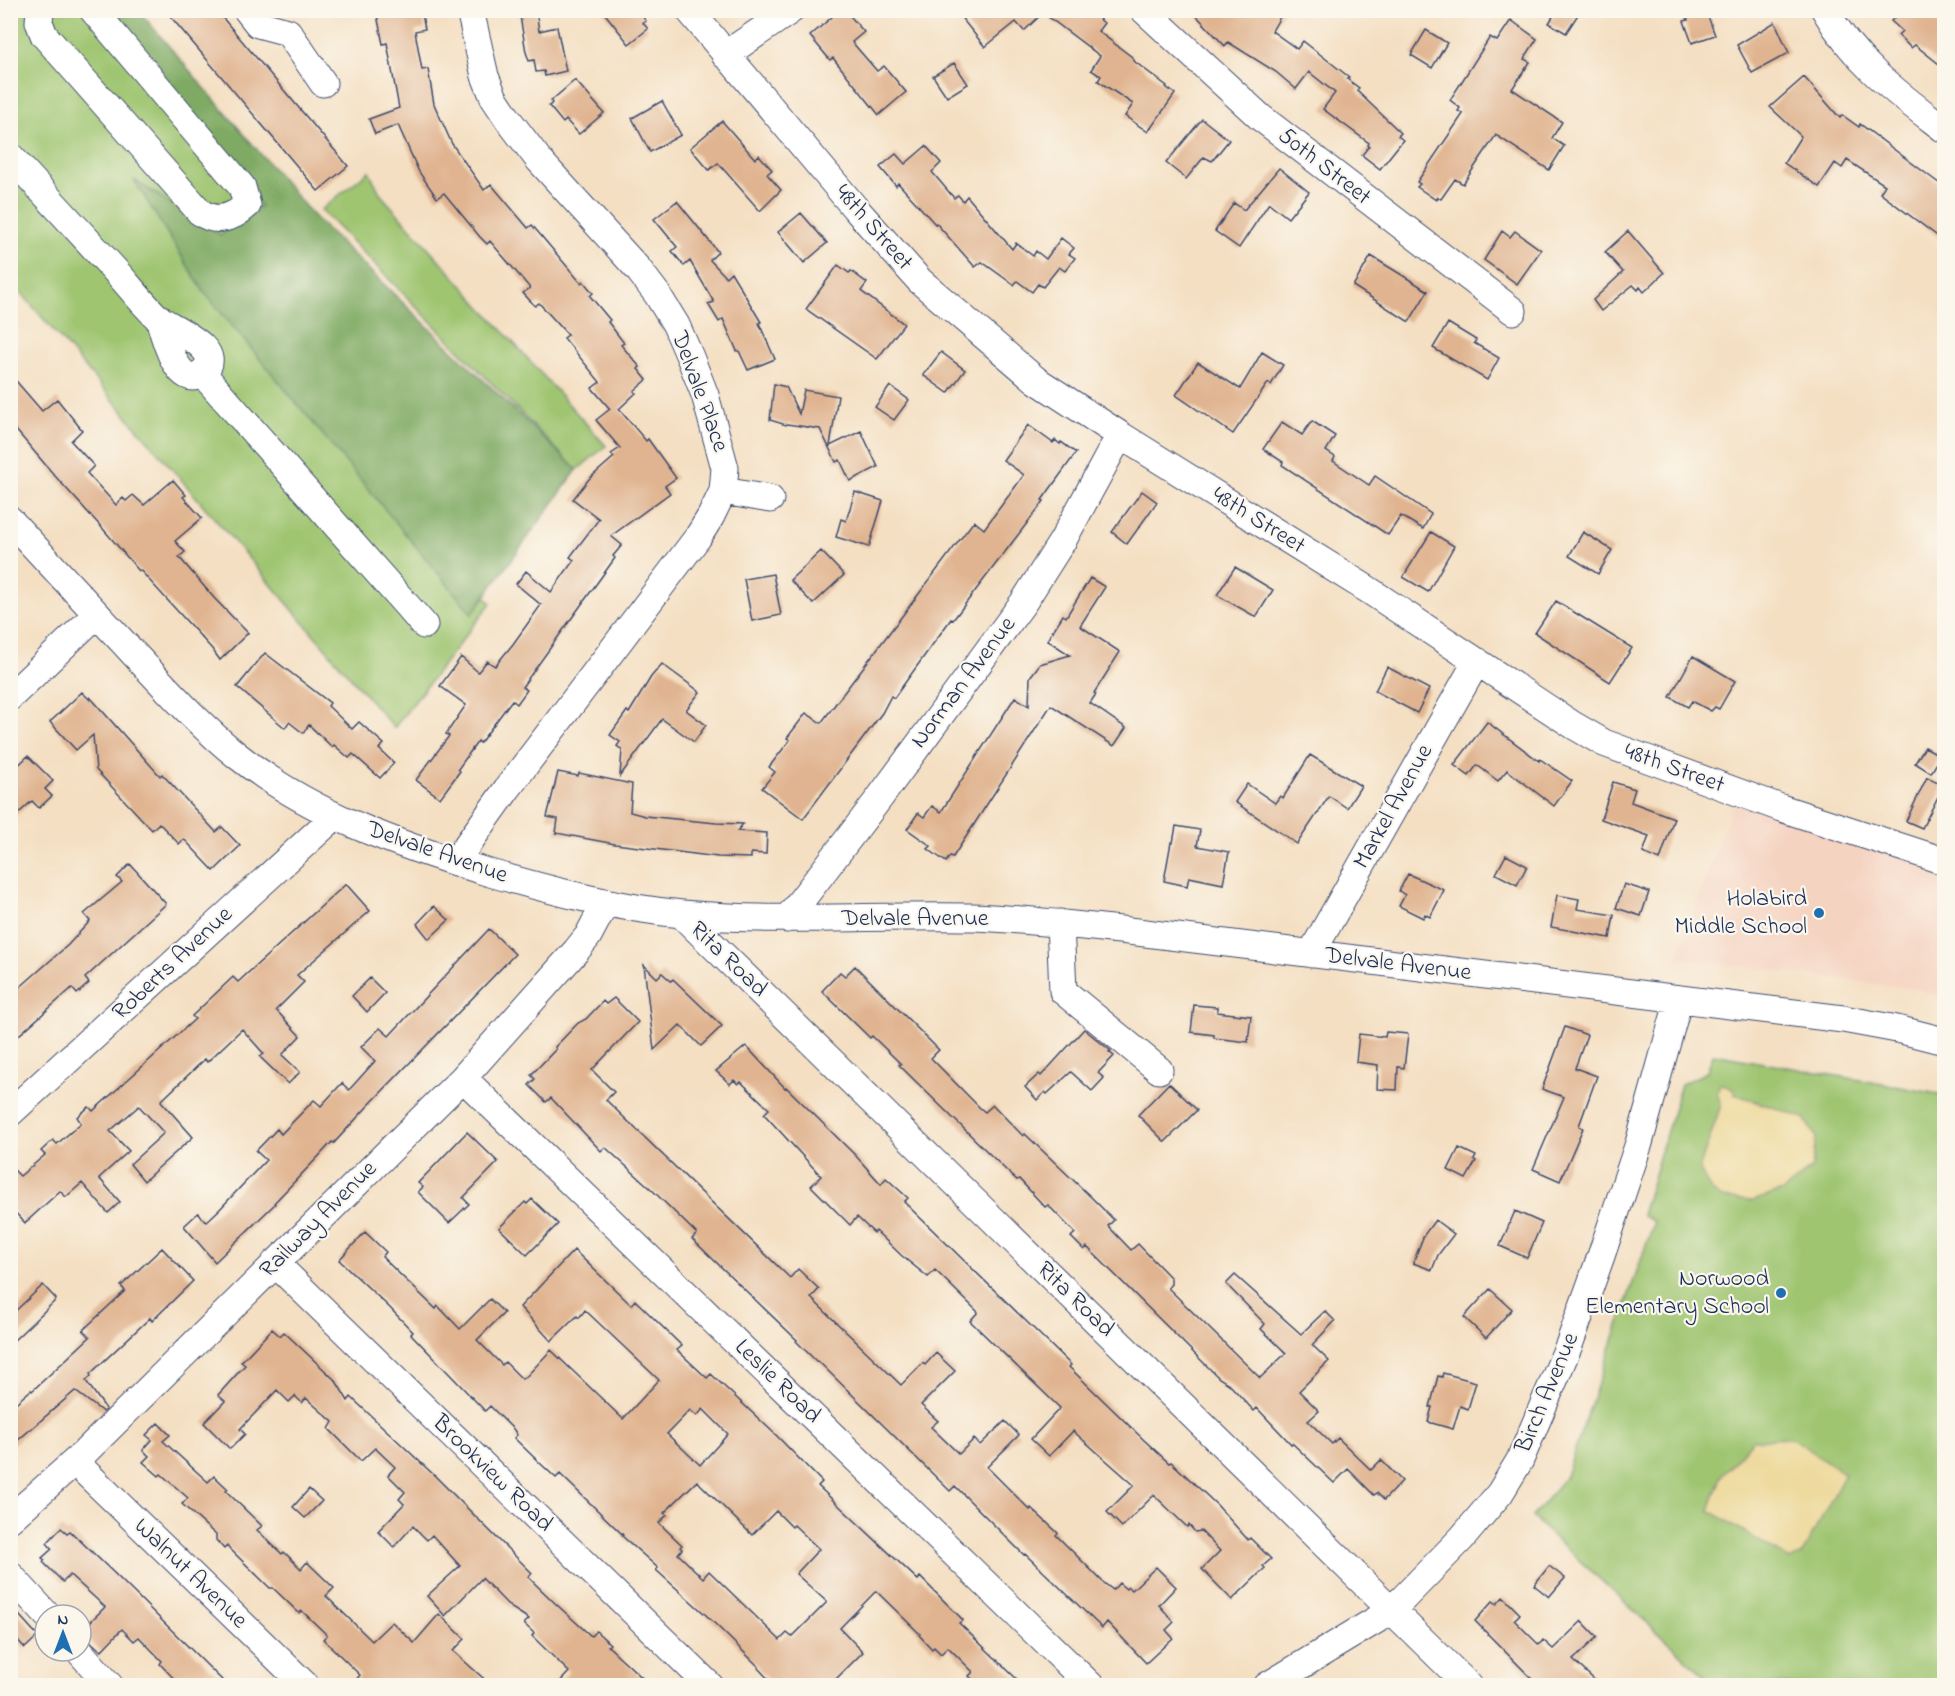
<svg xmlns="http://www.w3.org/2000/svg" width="1955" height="1696" font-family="'Indie Flower',sans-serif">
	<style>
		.built { fill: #f5d3c1 }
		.green { fill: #9fc571; stroke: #5d7a68; stroke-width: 1.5 }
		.forest { fill: #7faa63; stroke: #4d6c60; stroke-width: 1.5 }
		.sand { fill: #eeda9e; stroke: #84847e; stroke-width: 1.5 }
		.building { fill: #e0b490; fill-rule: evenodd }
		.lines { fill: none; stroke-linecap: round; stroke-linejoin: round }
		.minor-casing { stroke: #3c496d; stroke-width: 29 }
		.minor { stroke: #fff; stroke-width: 27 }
		.poi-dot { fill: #1f6fb2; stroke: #fbf7ec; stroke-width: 2 }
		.labels { text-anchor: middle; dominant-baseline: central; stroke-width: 4.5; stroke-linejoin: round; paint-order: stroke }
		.street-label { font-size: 24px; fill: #1b2f5e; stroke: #fbf7ec }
		.poi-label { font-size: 24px; fill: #1b2f5e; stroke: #fbf7ec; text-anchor: end }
	</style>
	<rect width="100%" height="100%" fill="#fbf7ec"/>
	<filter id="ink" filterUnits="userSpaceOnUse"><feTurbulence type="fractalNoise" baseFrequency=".0167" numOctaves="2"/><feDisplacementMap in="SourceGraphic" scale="12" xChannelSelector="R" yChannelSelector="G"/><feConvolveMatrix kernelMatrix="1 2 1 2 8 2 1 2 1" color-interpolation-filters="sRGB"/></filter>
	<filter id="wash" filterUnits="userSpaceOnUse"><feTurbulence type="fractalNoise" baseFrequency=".008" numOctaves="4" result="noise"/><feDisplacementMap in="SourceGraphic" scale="24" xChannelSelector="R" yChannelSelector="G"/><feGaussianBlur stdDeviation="1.35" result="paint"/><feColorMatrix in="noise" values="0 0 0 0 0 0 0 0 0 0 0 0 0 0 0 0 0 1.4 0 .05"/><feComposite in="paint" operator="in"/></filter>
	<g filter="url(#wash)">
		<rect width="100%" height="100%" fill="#f4dfc2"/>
		<!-- built -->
		<path class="built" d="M1734,799L1944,867V998L1917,989L1677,958Z"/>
		<!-- green -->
		<path class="green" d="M10,11H124L299,210L268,334L491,603L394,728L11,281Z
			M369,171L381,195L606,446L577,470L321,210Z
			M1713,1054L1944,1095V1685H1715L1532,1517L1566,1476L1654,1222L1642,1215L1681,1084L1707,1072Z"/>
		<!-- forest -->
		<path class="forest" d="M127,11H139L316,219L577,470L472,614L204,292L134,180L221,235L261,206L116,19Z"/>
		<!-- sand -->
		<path class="sand" d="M1720,1083L1734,1090V1094L1804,1118L1816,1137L1812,1168L1783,1191L1752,1201L1722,1198L1711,1190L1699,1169L1721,1105L1717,1093Z
			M1792,1438L1845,1474L1801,1556L1790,1560L1709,1510L1721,1477L1753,1440Z"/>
		<g id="blocks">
			<!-- building -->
			<path class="building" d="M165,10H216L348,166L318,191Z
				M376,10H421L425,29L415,31L422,70L428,69L434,104L452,144L484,190L491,184L528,228L532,225L581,283L583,281L593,293L590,296L610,320L608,322L624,343L621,345L640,367L638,369L647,380L634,391L636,393L619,409L646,441L648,439L676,478L665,486L670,493L611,536L622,545L613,556L615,558L522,687L527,690L517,704L512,700L480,743L478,741L458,769L460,771L440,798L416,780L449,736L446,734L466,705L440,686L461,657L478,672L487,661L495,666L513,644L541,605L516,584L526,571L551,592L574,560L570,557L599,519L573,499L589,479L614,457L611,454L620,448L596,420L610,409L592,388L600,382L564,338L568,335L539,303L535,306L523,293L530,288L490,241L487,244L480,237L444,193L437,198L419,172L398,125L375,134L369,119L399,108L387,43L383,44Z
				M519,10H536L539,31L557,27L566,71L545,76L544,71L536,72L534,60L529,61L526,52Z
				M602,10H637L646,21L643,23L648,29L629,44Z
				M840,10H845L864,32L852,42L877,71L884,66L906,92L879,115L833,58L830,60L810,36Z
				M955,10H1104L1098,18L1104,23L1098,31L1132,57L1135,62L1167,86L1166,87L1175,94L1148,132L1125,116L1133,104L1098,81L1101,76L1091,70L1100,56L1043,13L1024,31L1016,22L985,47Z
				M1191,10H1284L1272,31L1297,49L1303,41L1349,77L1347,79L1359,88L1357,91L1401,133L1398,136L1403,140L1380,169L1362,155L1369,146L1368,145L1369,143L1323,109L1335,93L1309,72L1296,89L1276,72L1228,42L1225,46Z
				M1557,10H1581L1566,33L1549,23Z
				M1902,10H1944V68L1915,45L1911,48L1898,35L1902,31L1891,21Z
				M1706,11L1715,35L1692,43L1684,21L1688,20L1687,18Z
				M1511,20L1537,39L1524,59L1530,62L1512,89L1562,122L1552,138L1564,146L1549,170L1496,135L1463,184L1455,179L1441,199L1438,197L1436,200L1417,187L1420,184L1417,182L1463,114L1458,111L1460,108L1450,100L1490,37L1497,41Z
				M1775,22L1789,53L1752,73L1737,45Z
				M1426,30L1447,43L1432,68L1411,55Z
				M954,63L968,84L947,97L933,76Z
				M1804,77L1840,118L1842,115L1859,127L1860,124L1944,187V241L1880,193L1885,185L1847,160L1842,168L1835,163L1819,187L1784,163L1801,136L1770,107Z
				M575,80L604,113L579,134L566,120L563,123L549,106L552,103L551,101Z
				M662,101L681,135L650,152L632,118Z
				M1202,119L1229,140L1212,161L1204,157L1186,179L1166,163Z
				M722,121L755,159L759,155L772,170L767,174L781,190L760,211L718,163L709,170L690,148Z
				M926,146L941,163L932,172L954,198L958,195L963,201L967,196L1012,249L1016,243L1033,256L1036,251L1046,259L1061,238L1074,248L1069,254L1075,258L1065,271L1059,267L1043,287L1038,284L1032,292L1017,281L1014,285L982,262L975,267L936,223L935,224L898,183L896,186L880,167L896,154L905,164Z
				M1279,168L1309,192L1288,218L1269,203L1239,248L1215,231L1234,203L1244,210Z
				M677,201L718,252L710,260L726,277L731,272L761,322L759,323L775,359L748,370L739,351H737L723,319L719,322L708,304L714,302L690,261L684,266L672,251L677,247L654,219Z
				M801,213L827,243L804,263L778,232Z
				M1502,231L1510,237L1515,231L1541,250L1517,284L1484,260Z
				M1628,231L1664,273L1644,292L1640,287L1638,290L1633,285L1601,311L1593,300L1623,272L1605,252Z
				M1371,256L1428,291L1409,322L1353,286Z
				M838,265L849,273L851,271L867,283L861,291L904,324L877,359L806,309Z
				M1448,323L1476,340L1474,343L1499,358L1487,380L1433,348Z
				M941,352L965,370L948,393L923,375Z
				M1262,352L1283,365L1271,385L1268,383L1233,434L1176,395L1198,362L1240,389Z
				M10,374L42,411L57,399L82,430L71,441L94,466L87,473L116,505L123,498L126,501L133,495L144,505L173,480L186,495L183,497L202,518L175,541L185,552L179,557L214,598L248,633L220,660L212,649L140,570L139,571L104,530L55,476L10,423Z
				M774,384L786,387L799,414L804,390L838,396L830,446L861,431L878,467L850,481L840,460L836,462L820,429L787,424L786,425L770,420Z
				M890,386L909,400L894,420L875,407Z
				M1312,421L1335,436L1326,451L1335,457L1333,461L1369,485L1375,476L1431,514L1423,529L1401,516L1388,535L1282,465L1283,462L1263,449L1282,422L1302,435Z
				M1028,425L1053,443L1055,440L1060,444L1061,442L1076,453L1042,500L1044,501L953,620L951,619L894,698L891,696L882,713L803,819L762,788L775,772L769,767L790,740L787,738L806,713L821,723L974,521L984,529L1024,475L1003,460Z
				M1142,491L1157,502L1127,544L1112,532Z
				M855,492L883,501L869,547L836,537L841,519L846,521Z
				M1431,532L1454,546L1428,592L1403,577Z
				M1583,532L1612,550L1598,574L1569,556Z
				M821,551L844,575L813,604L790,580Z
				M1235,567L1273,590L1256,617L1217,595Z
				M773,574L781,615L752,621L744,579Z
				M1090,578L1105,587L1080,626L1120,652L1094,693L1096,694L1090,703L1126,728L1114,746L1051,705L953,857L950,856L946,862L928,849L931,846L907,829L918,813L924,817L932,806L941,812L1015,697L1029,706L1030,677L1040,664L1070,655L1047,640L1063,615L1066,617Z
				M1556,601L1632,648L1610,682L1535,633Z
				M265,653L330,703L328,706L352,729L359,722L384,744L379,749L394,763L380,778L353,754L349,758L334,745L332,747L309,725L303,733L289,722L285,728L237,687Z
				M1693,656L1735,681L1719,709L1715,707L1711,711L1692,701L1688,707L1670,697Z
				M662,664L700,692L686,710L706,725L694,742L662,719L620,776L622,750L617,746L620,742L610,735L627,711L629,713L651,677Z
				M1387,667L1429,689L1417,713L1375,691Z
				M82,692L90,700V697L160,776L162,774L216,832L222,827L240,846L214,871L184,839L179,844L159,823L152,830L96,770L93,735L76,750L50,722Z
				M1487,722L1539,761L1540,759L1572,781L1554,806L1507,770L1498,781L1477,765L1469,776L1454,765Z
				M1925,747L1941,756L1931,773L1915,763Z
				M1310,755L1361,786L1347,808L1329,796L1297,844L1235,802L1247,784L1275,803L1280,796L1283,798Z
				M28,756L53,781L45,789L52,796L39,808L32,801L10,821V773Z
				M558,772L578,776L579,773L632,784L630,812L645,816L716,823L743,824L737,831L767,833L766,854L751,853V858L718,857L615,844L556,833L558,819L547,817Z
				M1927,777L1944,785L1922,828L1906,821Z
				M1613,782L1635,789L1631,802L1674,818L1660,860L1643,853L1649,836L1601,819Z
				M1176,826L1200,830L1197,846L1229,852L1223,884L1189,877L1187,886L1164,881L1171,842L1173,843Z
				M1506,855L1527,866L1517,885L1496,874Z
				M130,864L166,904L85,978L89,983L77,994L72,988L10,1043V996L68,945L90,921L84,914L122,882L117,877Z
				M1408,874L1444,890L1430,917L1425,914L1423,918L1399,906L1405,895L1399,891Z
				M346,884L370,911L297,975L304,982L276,1010L300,1036L282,1055L300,1072L288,1084L260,1057L264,1054L242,1029L207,1062L205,1059L161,1101L193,1137L157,1169L144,1181L130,1164L164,1133L139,1106L110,1131L129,1151L99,1178L120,1202L108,1213L82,1183L66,1197L60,1191L25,1223L10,1207V1166L20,1176L45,1155L41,1151L53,1140L57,1144L81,1123L77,1117L89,1107L93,1111L195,1019L192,1016L233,977L238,982Z
				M1624,884L1649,892L1641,916L1616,908Z
				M1557,895L1579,899L1577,909L1614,915L1610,938L1551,927Z
				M434,906L449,920L429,939L417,924Z
				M489,929L515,954L367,1107L334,1143L332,1142L319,1156L274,1203L275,1204L215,1262L184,1226L198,1213L206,1222L219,1210L266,1160L256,1151L277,1129L281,1134L314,1100L321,1106L342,1083L349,1090L375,1061L361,1047L380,1028L389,1036Z
				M644,965L657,978L662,973L671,981L673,979L722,1026L701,1046L680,1025L654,1050Z
				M855,966L939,1050L931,1058L980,1108L985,1112L993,1105L1023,1136L1025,1134L1092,1198L1114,1220L1108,1226L1131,1250L1138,1244L1171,1278V1284L1168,1288L1260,1378L1286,1353L1261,1329L1265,1324L1226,1284L1235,1275L1301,1334L1325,1311L1335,1321L1312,1345L1329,1361L1299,1391L1319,1411L1308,1421L1332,1444L1338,1438L1371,1470L1381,1460L1402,1481L1384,1500L1377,1493L1374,1495L1348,1469L1334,1483L1292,1443L1291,1444L1257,1408L1254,1411L1229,1384L1219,1378L1087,1247L1084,1250L1071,1237L1075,1233L1048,1205L1045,1207L1019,1179L1017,1180L1010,1174L899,1065L901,1064L872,1036L870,1038L822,991L840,972L845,976Z
				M370,978L385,993L367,1012L352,996Z
				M614,998L638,1022L592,1070L614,1092L606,1100L790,1278L798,1269L819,1289L811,1298L901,1385L923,1363L925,1365L936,1353L955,1371L921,1405L938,1421L931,1427L959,1454L974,1439L980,1445L1005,1421L1019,1435L987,1467L1030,1510L1031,1508L1058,1533L1056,1535L1104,1583L1113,1590L1119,1583L1126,1589L1128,1587L1132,1590L1156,1567L1176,1587L1159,1605L1174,1622L1166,1630L1173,1638L1146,1663L1107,1622L1102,1628L1025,1554L1024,1555L955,1486L950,1491L818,1361L817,1362L796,1341L797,1340L692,1239L697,1234L648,1186L605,1147L601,1151L551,1098L546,1102L529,1085L535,1079L531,1075L556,1049L555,1047L578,1023L586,1019L603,1001L606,1004Z
				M1194,1005L1217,1007V1012L1251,1016L1248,1042L1214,1038V1035L1191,1032Z
				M1565,1027L1587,1035L1575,1068L1597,1076L1579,1126L1583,1128L1560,1181L1533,1169L1564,1097L1542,1089Z
				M1084,1029L1111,1051L1109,1052L1114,1056L1098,1073L1104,1078L1092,1091L1071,1072L1047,1094L1045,1092L1037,1100L1025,1087L1039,1074L1041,1076Z
				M1386,1032L1408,1034L1404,1068L1398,1067L1397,1090L1377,1089L1378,1065L1356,1062L1359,1034L1385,1037Z
				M746,1046L785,1088L786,1087L855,1155L881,1184L886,1178L908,1198L904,1202L1071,1365L1069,1367L1144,1440L1169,1463L1171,1462L1217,1505L1248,1540L1250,1538L1271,1559L1263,1566L1265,1568L1232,1600L1202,1569L1220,1551L1201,1531L1195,1532L1189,1525L1187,1527L1154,1495L1122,1527L1107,1512L1134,1485L1073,1431L1049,1456L1031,1439L1060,1408L970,1321L978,1312L935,1270L928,1277L902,1256L876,1231L874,1233L857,1217L850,1225L811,1186L821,1176L764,1114L769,1109L741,1082L738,1084L734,1080L730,1084L716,1071Z
				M1169,1083L1197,1110L1165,1142L1138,1115Z
				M467,1132L498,1162L463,1198L469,1204L449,1223L418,1192L423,1187L418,1183Z
				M1459,1148L1476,1156L1474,1160L1476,1161L1466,1179L1448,1170Z
				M532,1199L558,1224L527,1255L499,1228L525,1202L527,1204Z
				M1515,1211L1542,1223L1527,1258L1500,1246Z
				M1435,1220L1454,1234L1438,1255L1432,1270L1413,1263L1424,1235Z
				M365,1232L386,1252L382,1257L436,1309L438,1306L460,1329L490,1299L504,1313L477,1340L502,1365L505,1362L522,1379L524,1377L525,1378L551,1350L623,1419L659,1380L585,1310L579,1318L577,1316L551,1341L520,1307L574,1250L631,1305L635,1300L682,1346L677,1350L707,1378L711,1374L775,1434L822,1482L818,1486L918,1580L920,1577L963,1620L959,1623L1024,1686H979L969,1676L973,1672L948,1647L941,1654L934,1647L932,1649L919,1635L920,1634L876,1591L840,1628L863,1652L829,1686H786L780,1679L776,1683L773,1680L771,1682L758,1668L759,1667L706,1615L656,1570L658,1568L622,1536L623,1535L560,1474L556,1478L542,1465L514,1438L517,1435L514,1430L490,1406L485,1411L411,1334L413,1332L389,1307L339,1260ZM703,1409L728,1434L700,1465L667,1434L690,1410L697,1416ZM697,1481L752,1535L776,1511L792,1527L794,1525L819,1549L796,1574L827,1602L792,1637L787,1633L780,1640L709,1571L703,1578L678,1554L682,1549L680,1547L682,1545L659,1523L667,1515L664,1513Z
				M162,1248L193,1281L152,1321L150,1318L90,1374L91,1376L86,1381L106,1409L103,1412L75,1391L10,1447V1408L31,1390L32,1391L90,1337L83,1330L125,1291L121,1286Z
				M43,1285L56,1299V1300L10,1344V1316Z
				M1490,1289L1512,1309L1486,1338L1464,1317Z
				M272,1329L280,1336L284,1332L336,1381L348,1401L351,1397L435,1476L532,1573L528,1577L556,1604L591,1636L596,1631L610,1644L608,1646L651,1686H556L569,1672L532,1636L534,1633L524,1624L529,1619L510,1607L482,1578L445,1616L427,1596L460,1566L432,1535L427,1540L413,1526L394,1547L378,1531L404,1504L399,1499L405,1492L388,1475L395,1467L375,1448L361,1461L329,1429L333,1422L306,1398L302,1403L295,1396L289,1402L277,1390L240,1429L245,1434L230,1449L204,1423L225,1401L218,1395L245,1365L241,1362Z
				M1443,1373L1476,1382L1468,1409L1460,1406L1453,1429L1428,1422L1432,1407H1430L1438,1376L1442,1377Z
				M158,1423L170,1435L163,1441L208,1482L214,1476L228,1489L226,1491L262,1526L257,1530L282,1554L284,1552L301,1569L307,1562L334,1588L326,1596L372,1641L392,1622L414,1643L439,1614L465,1639L453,1651L492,1686H351L360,1675L323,1639L327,1635L302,1611L299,1613L273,1588H270L227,1546L224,1549L216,1540V1535L182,1504L188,1498L161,1474L159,1476L143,1462L149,1456L143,1450L152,1440L146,1435Z
				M309,1489L322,1501L305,1518L293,1507Z
				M61,1528L67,1533L70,1531L114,1573L228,1686H181L160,1664L162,1661L139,1637L134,1641L122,1629L101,1651L81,1633V1631L105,1607L70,1575L63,1582L43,1562L45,1560L42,1558L52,1549L47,1543Z
				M1549,1566L1565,1578L1549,1597L1534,1585Z
				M1503,1597L1520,1614L1514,1620L1539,1645L1543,1640L1553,1649L1582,1621L1597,1637L1573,1660L1601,1686H1539L1475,1621L1493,1601L1497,1604Z
				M10,1605L38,1636L25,1648L10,1632Z"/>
		</g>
	</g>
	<g filter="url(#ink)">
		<use href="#blocks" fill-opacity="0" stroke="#3c496d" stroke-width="1.5"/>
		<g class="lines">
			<defs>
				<path id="minor" d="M40,10L39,22L44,35L200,212C216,224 233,218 247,205L242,187L93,10
					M247,10L258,24L288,32L323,83
					M689,10L855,208L920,281L1036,380L1120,435L1367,589L1573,725L1604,743L1653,761L1781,808L1944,861
					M1144,10L1260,117L1513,311
					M1825,10C1856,64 1897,93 1944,129
					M725,55L791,10
					M10,156C44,193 78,230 112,267C127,283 142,303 158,318C171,328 228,350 203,372C178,394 163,332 159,318
					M202,373L424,625
					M723,491L770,499
					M10,520C51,565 93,610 135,655C168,690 201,727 239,757C312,815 402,846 490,873C553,891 617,908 682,914C779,923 876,915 973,917C1028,919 1083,926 1137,932L1843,1019L1897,1029L1944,1041
					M10,697L97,614
					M455,862L507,789L698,537L711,516L723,491L725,468L705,395L690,357L676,325L657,294L638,269L539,160L510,122L494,98L485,76L470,10
					M681,914L1469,1686
					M787,919L878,800L1023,603L1063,540L1120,435
					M1060,923L1063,991L1159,1070
					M1311,954L1477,661
					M463,1078L1091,1686
					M10,1113L335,816
					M275,1263L710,1686
					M75,1462L306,1686
					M10,1519L82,1455L463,1078L576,951L588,936L606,902
					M10,1575L47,1615
					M79,1651L110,1686
					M1267,1686L1391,1611L1462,1538L1500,1493L1520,1460L1569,1345L1601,1256L1639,1143L1679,999"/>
			</defs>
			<!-- minor casing -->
			<use href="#minor" class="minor-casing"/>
			<!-- minor -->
			<use href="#minor" class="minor"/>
		</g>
	</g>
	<!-- markers -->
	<g class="poi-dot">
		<circle cx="1819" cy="913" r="6"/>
		<circle cx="1781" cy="1293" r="6"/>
	</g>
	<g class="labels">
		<!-- street labels -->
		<g class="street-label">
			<text transform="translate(1324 167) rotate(38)">50th Street</text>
			<text transform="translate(873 228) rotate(49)">48th Street</text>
			<text transform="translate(699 392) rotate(70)">Delvale Place</text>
			<text transform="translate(1258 521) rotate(32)">48th Street</text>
			<text transform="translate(964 683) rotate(-53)">Norman Avenue</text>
			<text transform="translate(1674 769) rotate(20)">48th Street</text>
			<text transform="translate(1394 807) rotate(-61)">Markel Avenue</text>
			<text transform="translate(437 853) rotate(19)">Delvale Avenue</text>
			<text x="915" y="919">Delvale Avenue</text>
			<text transform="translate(728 960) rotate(44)">Rita Road</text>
			<text transform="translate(173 964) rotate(-43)">Roberts Avenue</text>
			<text transform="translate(1398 965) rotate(7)">Delvale Avenue</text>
			<text transform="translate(319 1220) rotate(-45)">Railway Avenue</text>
			<text transform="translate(1075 1300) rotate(44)">Rita Road</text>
			<text transform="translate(777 1382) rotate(44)">Leslie Road</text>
			<text transform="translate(1548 1393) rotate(-67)">Birch Avenue</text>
			<text transform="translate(492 1474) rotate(44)">Brookview Road</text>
			<text transform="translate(190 1574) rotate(44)">Walnut Avenue</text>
		</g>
		<!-- poi labels -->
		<g class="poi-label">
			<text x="1807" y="899">Holabird<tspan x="1807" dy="28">Middle School</tspan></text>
			<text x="1769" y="1279">Norwood<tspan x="1769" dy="28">Elementary School</tspan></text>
		</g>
	</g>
	<!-- margin -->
	<rect width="1955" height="1696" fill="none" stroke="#fbf7ec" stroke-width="36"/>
	<!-- north arrow -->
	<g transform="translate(63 1633)"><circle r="28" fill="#fbf7ec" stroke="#a1a7b3" stroke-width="1.5"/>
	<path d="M0-4.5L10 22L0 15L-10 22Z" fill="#1f6fb2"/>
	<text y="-9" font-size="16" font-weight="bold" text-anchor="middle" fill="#1b2f5e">N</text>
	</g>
</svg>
